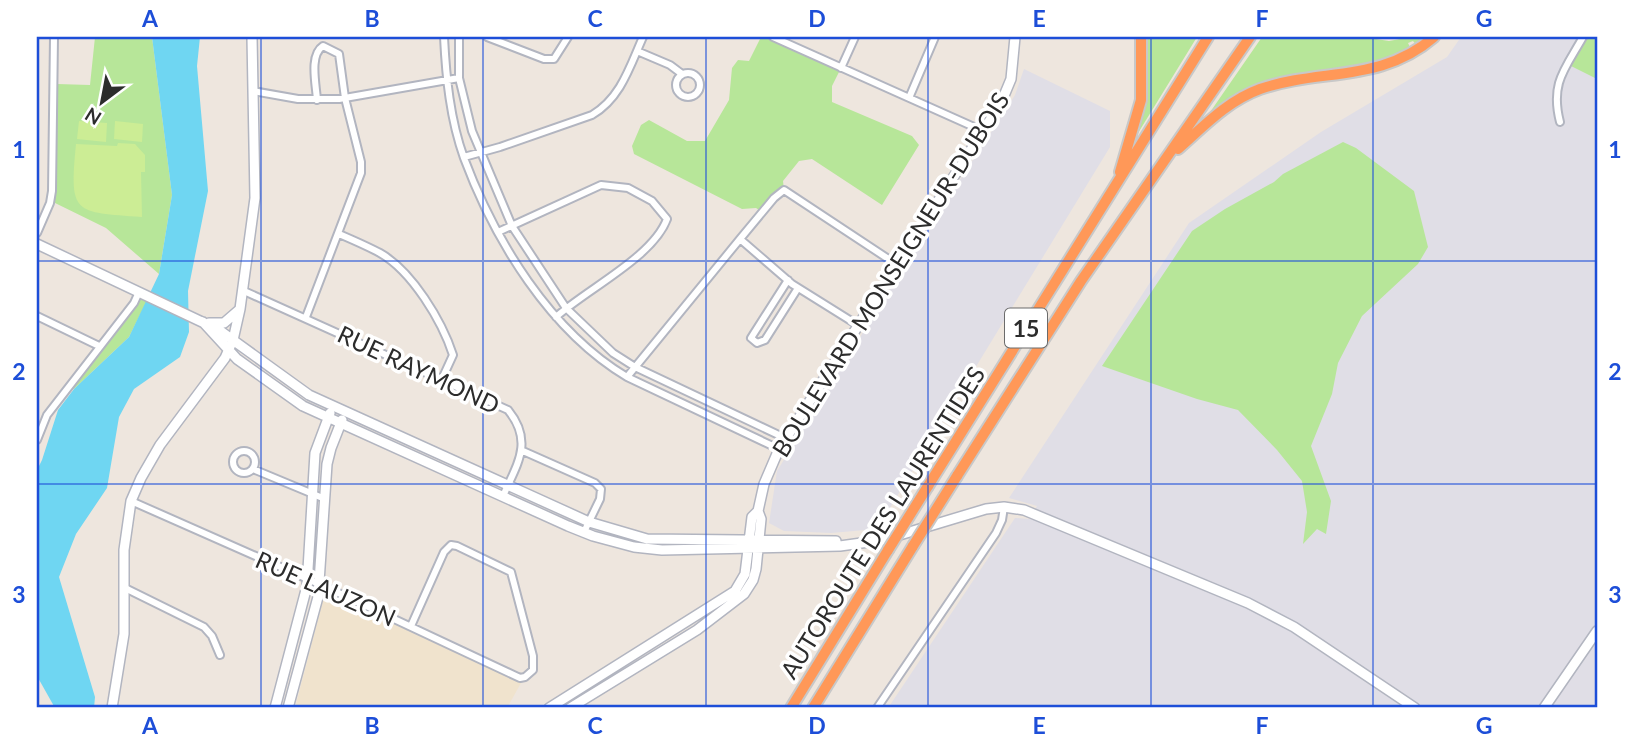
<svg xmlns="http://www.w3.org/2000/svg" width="1634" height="745" font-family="Lato,sans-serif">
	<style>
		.industrial { fill: #e0dee6 }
		.education { fill: #f0e3cd }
		.green { fill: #b7e699 }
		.pitch { fill: #cced95 }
		.water { fill: #6fd6f2 }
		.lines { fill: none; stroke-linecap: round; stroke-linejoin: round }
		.street-casing { stroke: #b2b5c0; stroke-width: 10 }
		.secondary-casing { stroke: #b2b5c0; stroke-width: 12 }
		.highway-casing { stroke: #c8c8c8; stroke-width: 14 }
		.street { stroke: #fff; stroke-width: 6 }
		.secondary { stroke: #fff; stroke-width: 9 }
		.highway { stroke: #ff9858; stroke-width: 10 }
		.highway-bridge-casing { stroke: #c8c8c8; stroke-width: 14; stroke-linecap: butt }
		.highway-bridge { stroke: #ff9858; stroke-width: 10 }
		.grid { fill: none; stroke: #1d4ed8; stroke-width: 2; stroke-opacity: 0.55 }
		.labels { text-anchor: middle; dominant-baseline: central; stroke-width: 7; stroke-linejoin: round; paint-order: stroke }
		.shield { fill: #fff; stroke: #6b6b6b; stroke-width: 2 }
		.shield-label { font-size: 23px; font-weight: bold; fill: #2c2c2c }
		.street-label { font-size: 24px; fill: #2c2c2c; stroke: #fff }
		.neatline { fill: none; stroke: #1d4ed8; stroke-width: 2.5 }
		.grid-label { font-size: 23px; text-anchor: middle; font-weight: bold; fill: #1d4ed8 }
	</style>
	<rect width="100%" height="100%" fill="#eee6de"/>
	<!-- industrial -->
	<path class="industrial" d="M1461,37H1597V708H888L1015,518L1030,519L1037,506L1009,498L1189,223L1321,132L1447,57Z
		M1024,69L1110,111V147L877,529L831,533L784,531L769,523L777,471L906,263L1015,95Z"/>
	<!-- education -->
	<path class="education" d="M325,592L521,683L507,708H295Z"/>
	<!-- green -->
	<path class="green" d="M95,37H152L172,195L159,274L106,228L53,202L57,84L90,85Z
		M761,37H773L841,68L832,86V102L912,136L919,145L882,205L812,159L799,161L783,181L784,190L762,212L756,208L742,209L634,154L632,146L641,125L649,120L687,141H705L729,100L732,68L738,60L749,61Z
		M1146,37H1197L1135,138L1146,96Z
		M1262,37H1363L1389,41L1411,37H1427L1417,46L1413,41L1408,43L1411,49L1383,62L1284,78L1206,118Z
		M1586,37H1597V79L1571,66Z
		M1343,142L1356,148L1414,191L1428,247L1418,264L1362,316L1338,363L1332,394L1311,446L1331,501L1326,534L1317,529L1303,544L1307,512L1302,481L1277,450L1238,410L1197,399L1102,366L1192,231L1225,209L1274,182L1283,174Z
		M139,292L149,297L129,337L74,389L69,386Z"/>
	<!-- pitch -->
	<path class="pitch" d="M79,121L107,123L106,142L77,139Z
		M115,121L143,124L142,142L114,139Z
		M118,143L135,144L145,155V172H141L142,217C74,212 69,215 76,144L117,146Z"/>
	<!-- water -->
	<path class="water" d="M152,37H200L197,66L208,191L188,291L189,332L180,357L134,389L119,417L107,488L76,534L59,577L95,697L94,708H55L37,676V470L42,460L58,410L74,389L129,337L159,274L172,195Z"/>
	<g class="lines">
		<defs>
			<path id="street" d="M444,37C446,77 450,119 464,158C495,241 550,331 627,377L779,449
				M459,37V78L472,131L512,226L566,308L613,353L635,367L785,438
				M487,37L544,59H554L568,37
				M773,37L983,131
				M637,51L670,65L682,74
				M841,68L855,37
				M676 85a12 12 0 1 1 24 0a12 12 0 1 1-24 0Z
				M253,91L298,99H339L459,78
				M909,98L935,37
				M1560,122C1550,83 1565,69 1583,37
				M464,157L500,147L592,115C621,98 630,66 643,37
				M498,232L601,185L628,188L652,201L667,219C653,257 587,289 556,317
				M37,233L50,203L52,191L54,37
				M339,234C353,240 367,246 380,253C412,271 442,321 453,355L442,379
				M740,239L792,284L856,324
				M788,280L751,338L757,343L765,340L798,288
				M244,291L508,410C534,442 517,464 503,496
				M37,316L99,346
				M306,317L361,173V162L345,98L339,54L323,46C309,55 316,84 317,100
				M627,377L740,239L774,198L784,190L896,264
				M37,440L47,415L134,303L139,292
				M523,451L595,483L601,489L600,499L584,532
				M233 462a11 11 0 1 1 22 0a11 11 0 1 1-22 0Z
				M253,469L325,499
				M131,501L328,588L520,678L525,677L533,670V656L511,572L457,546L451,545L444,552L411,626
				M125,588L204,627L212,636L220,655
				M877,708L996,533L1002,520L1004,507"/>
			<path id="secondary" d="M37,244L219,330L309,395L589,522L647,539L836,541
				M203,322L237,359L303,406L568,526L593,536L634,547L662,550L840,546L883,540L986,509L1004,507L1024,510L1248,603L1294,627L1415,708
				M209,323H224L239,310
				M112,708L124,634V550L131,501L141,478L160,445L225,358L233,340L240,309L255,198L252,37
				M275,708L307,586L315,453L330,413
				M288,708L318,597L327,464L331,448L342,420
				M549,708L735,591L745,574L752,517L758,511
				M570,708L697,630L744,594L753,580L756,569L761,519L758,511L764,484L779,449L1001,103L1011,79L1015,37
				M1544,708L1597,631"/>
			<path id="highway" d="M1178,149C1203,127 1227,101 1260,89C1321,68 1381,83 1434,37
				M1120,172L1141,100V37
				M957,476L1081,281L1250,37
				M928,486L1208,37
				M791,708L888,550
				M813,708L913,546"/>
		</defs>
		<!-- street casing -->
		<use href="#street" class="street-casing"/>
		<!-- secondary casing -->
		<use href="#secondary" class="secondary-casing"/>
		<!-- highway casing -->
		<use href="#highway" class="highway-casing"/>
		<!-- street -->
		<use href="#street" class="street"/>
		<!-- secondary -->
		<use href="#secondary" class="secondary"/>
		<!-- highway -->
		<use href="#highway" class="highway"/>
		<defs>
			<path id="highway-bridge" d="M913,546L957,476
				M888,550L928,486"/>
		</defs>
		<!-- highway-bridge casing -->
		<use href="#highway-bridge" class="highway-bridge-casing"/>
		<!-- highway-bridge -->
		<use href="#highway-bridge" class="highway-bridge"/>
	</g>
	<!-- grid -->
	<path class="grid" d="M261,37V708M483,37V708M706,37V708M928,37V708M1151,37V708M1373,37V708M37,261H1597M37,484H1597"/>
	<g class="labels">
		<!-- shield labels -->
		<rect class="shield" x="1005" y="308.5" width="42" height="39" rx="5"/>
		<g class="shield-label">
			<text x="1026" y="328">15</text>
		</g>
		<!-- street labels -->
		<g class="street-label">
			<text transform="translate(890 274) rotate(-58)">BOULEVARD MONSEIGNEUR-DUBOIS</text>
			<text transform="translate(419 369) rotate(25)">RUE RAYMOND</text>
			<text transform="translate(882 522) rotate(-58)">AUTOROUTE DES LAURENTIDES</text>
			<text transform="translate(326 588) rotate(24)">RUE LAUZON</text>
		</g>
	</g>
	<!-- border -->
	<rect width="1634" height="745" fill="none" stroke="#ffffff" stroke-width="77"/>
	<!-- north arrow -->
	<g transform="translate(102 102) rotate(212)" stroke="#ffffff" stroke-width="5" paint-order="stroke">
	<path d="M0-5L12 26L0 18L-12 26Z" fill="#2c2c2c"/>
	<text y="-10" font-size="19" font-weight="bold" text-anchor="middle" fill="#2c2c2c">N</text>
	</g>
	<rect x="38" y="38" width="1558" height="668" class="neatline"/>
	<g class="grid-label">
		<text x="150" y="27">A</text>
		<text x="372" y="27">B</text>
		<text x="595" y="27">C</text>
		<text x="817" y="27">D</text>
		<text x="1039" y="27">E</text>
		<text x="1262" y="27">F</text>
		<text x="1484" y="27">G</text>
		<text x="19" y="158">1</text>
		<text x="1615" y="158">1</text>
		<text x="19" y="380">2</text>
		<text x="1615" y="380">2</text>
		<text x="19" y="603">3</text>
		<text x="1615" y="603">3</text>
		<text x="150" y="734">A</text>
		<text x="372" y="734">B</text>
		<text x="595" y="734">C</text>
		<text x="817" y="734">D</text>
		<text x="1039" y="734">E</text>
		<text x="1262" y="734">F</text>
		<text x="1484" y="734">G</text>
	</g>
</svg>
